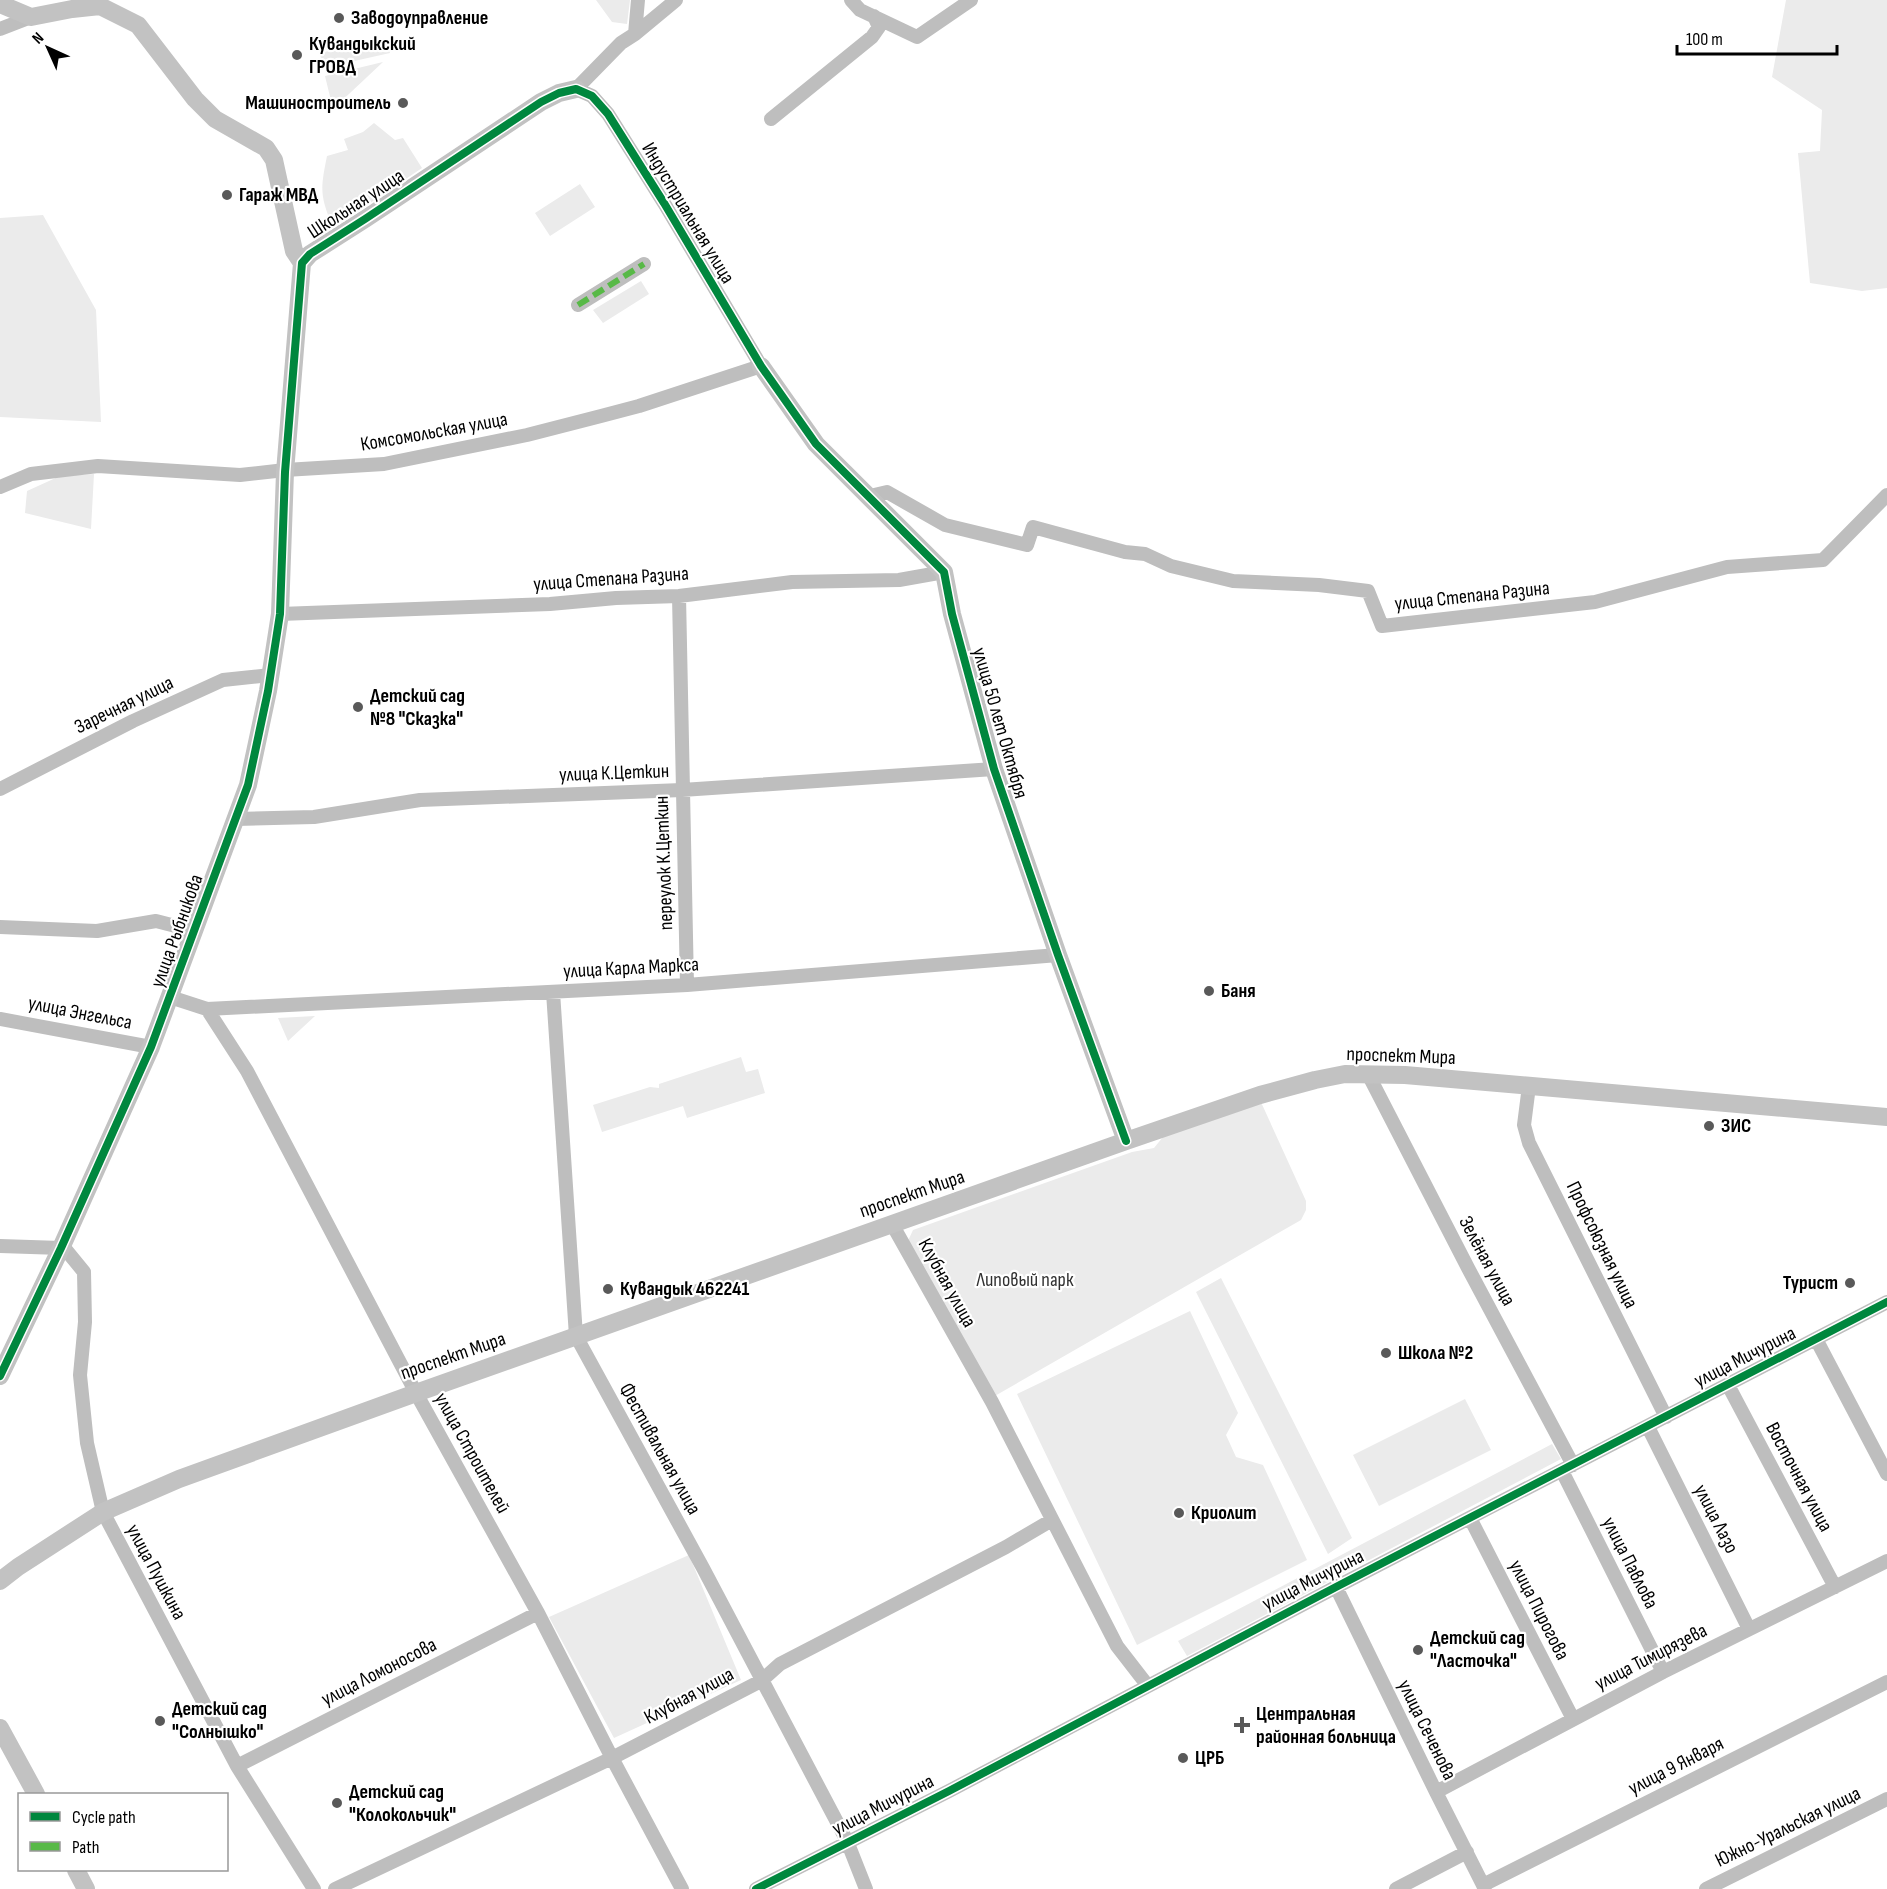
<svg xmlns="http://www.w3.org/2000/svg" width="1887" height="1889" font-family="'Sofia Sans Condensed',sans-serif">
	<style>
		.green { fill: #ebebeb }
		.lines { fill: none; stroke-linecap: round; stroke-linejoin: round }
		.street { stroke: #bebebe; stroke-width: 14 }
		.secondary { stroke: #c2c2c2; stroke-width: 18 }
		.quiet { stroke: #58b947; stroke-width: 6; stroke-dasharray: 12 6; stroke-linecap: butt }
		.cycleway-casing { stroke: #fff; stroke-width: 11 }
		.cycleway { stroke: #00873e; stroke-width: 8 }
		.poi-dot { fill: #595959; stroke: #fff; stroke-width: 2 }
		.labels { text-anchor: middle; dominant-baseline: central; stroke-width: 4.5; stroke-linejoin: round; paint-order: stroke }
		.poi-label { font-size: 20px; font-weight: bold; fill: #000; stroke: #fff; text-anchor: start }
		.street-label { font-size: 20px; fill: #000; stroke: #fff }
		.park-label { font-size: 20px; fill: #313131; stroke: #fff }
	</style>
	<rect width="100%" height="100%" fill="#fff"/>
	<!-- green -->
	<path class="green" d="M596,0H630L627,24L612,22Z
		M1786,0H1887V288L1862,291L1810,283L1798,153L1820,151L1822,110L1772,77Z
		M387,38L390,53L323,68L320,53Z
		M383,62L333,109L325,76Z
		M374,123L395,140L403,138L422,168L333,228C320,195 320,191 327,156L348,150L344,139L363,132Z
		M580,184L595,207L550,236L535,213Z
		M43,215L96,310L101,422L0,417V218Z
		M641,281L649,294L603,323L593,310Z
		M94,474L91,529L25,513L27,491L60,476Z
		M315,1016L288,1041L278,1018Z
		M741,1057L746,1072L758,1069L765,1093L687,1118L683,1106L602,1132L593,1105L650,1087L659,1088V1084Z
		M1260,1100L1306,1201V1210L1301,1220L993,1397L907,1243L913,1230L1132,1152L1154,1148L1167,1132Z
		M1221,1278L1352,1538L1328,1554L1196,1292Z
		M1190,1311L1238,1413L1226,1435L1236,1457L1263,1465L1307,1560L1137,1645L1017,1394Z
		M1465,1399L1491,1450L1379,1506L1353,1455Z
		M1552,1444L1561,1459L1187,1656L1178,1641Z
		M689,1555L741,1680L614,1738L549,1617Z"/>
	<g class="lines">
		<!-- street -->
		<path class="street" d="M851,0L860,10L917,37L971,0
			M0,29L31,17
			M635,34L638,0
			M771,119L872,37L879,27L874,16
			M578,305L644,264
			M0,487L31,474L98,466L240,475L285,470L384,464L527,435L601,416L639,406L761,366L664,203L608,114L592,96L576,89L621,43L635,34L676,0
			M870,496L887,492L945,525L1027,545L1033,527L1125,552L1145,554L1171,566L1233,581L1319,585L1368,591L1382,626L1595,602L1727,567L1823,560L1887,495
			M679,596L687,985
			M280,614L550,604L616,598L679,596L792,582L899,580L944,572
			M0,789L133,721L223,680L271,675
			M236,819L314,817L420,800L682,790L994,769
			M0,927L97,931L156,921L195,931
			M553,992L576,1336L703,1568L847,1841L866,1889
			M170,997L207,1009L247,1071L416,1393L538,1613L612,1758L682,1889
			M207,1009L687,985L1058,955
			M0,1019L151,1047
			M1368,1074L1468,1268L1573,1465
			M1529,1086L1524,1125L1529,1143L1666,1417
			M892,1224L992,1402L1117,1646L1148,1686
			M0,1246L61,1248L66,1250L84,1272L85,1322L80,1375L87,1443L103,1512L237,1766L314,1889
			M1816,1339L1887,1474
			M1728,1385L1835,1587
			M1648,1427L1749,1629
			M1562,1471L1663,1672
			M1470,1518L1573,1719
			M1336,1587L1436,1792L1485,1889
			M237,1766L538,1613
			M1436,1792L1663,1672L1887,1561
			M1483,1885L1887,1682
			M335,1889L612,1758L761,1681L780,1664L1006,1547L1052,1520
			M756,1889L949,1791L1336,1587L1887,1302
			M1396,1889L1467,1852
			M1706,1889L1887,1799"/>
		<!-- secondary -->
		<path class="secondary" d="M0,4L31,17L72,9L100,6L138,25L195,99L215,119L266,148L274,160L294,251L302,263
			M761,366L816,444L944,572L952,614L994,769L1058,955L1126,1141
			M0,1376L61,1248L151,1047L248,785L268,691L280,614L285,472L302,263L310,254L365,219L541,102L559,93L576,89
			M0,1581L18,1567L103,1512L179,1479L416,1393L1126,1141L1260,1095L1315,1080L1345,1074L1405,1075L1887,1117
			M0,1728L36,1794
			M76,1870L86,1889"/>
		<!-- quiet -->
		<path class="quiet" d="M578,305L644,264"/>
		<defs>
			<path id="cycleway" d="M0,1376L61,1248L151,1047L248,785L268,691L280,614L285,472L302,263L310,254L365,219L541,102L559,93L576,89L592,96L608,114L664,203L761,366L816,444L944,572L952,614L994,769L1058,955L1126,1141
				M756,1889L949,1791L1336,1587L1887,1302"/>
		</defs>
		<!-- cycleway casing -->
		<use href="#cycleway" class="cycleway-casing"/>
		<!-- cycleway -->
		<use href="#cycleway" class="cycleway"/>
	</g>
	<!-- markers -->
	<g class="poi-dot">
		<circle cx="339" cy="18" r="6"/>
		<circle cx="297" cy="55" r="6"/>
		<circle cx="403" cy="103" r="6"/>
		<circle cx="227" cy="195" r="6"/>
		<circle cx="358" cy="707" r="6"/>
		<circle cx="1209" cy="991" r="6"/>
		<circle cx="1709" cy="1126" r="6"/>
		<circle cx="1850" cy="1283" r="6"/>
		<circle cx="608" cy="1289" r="6"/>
		<circle cx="1386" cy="1353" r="6"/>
		<circle cx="1179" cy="1513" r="6"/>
		<circle cx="1418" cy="1650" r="6"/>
		<circle cx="160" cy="1721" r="6"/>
		<path d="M1239 1716h6v6h6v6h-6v6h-6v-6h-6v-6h6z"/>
		<circle cx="1183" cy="1758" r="6"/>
		<circle cx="337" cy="1803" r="6"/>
	</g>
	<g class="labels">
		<!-- poi labels -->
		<g class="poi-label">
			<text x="351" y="18">Заводоуправление</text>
			<text x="309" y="44">Кувандыкский<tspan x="309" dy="23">ГРОВД</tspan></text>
			<text x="391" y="103" text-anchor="end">Машиностроитель</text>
			<text x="239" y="195">Гараж МВД</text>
			<text x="370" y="696">Детский сад<tspan x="370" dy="23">№8 "Сказка"</tspan></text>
			<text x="1221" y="991">Баня</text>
			<text x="1721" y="1126">ЗИС</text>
			<text x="1838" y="1283" text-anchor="end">Турист</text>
			<text x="620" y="1289">Кувандык 462241</text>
			<text x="1398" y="1353">Школа №2</text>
			<text x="1191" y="1513">Криолит</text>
			<text x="1430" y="1638">Детский сад<tspan x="1430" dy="23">"Ласточка"</tspan></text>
			<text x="172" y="1709">Детский сад<tspan x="172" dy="23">"Солнышко"</tspan></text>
			<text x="1256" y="1714">Центральная<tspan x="1256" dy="23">районная больница</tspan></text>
			<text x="1195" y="1758">ЦРБ</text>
			<text x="349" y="1792">Детский сад<tspan x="349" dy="23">"Колокольчик"</tspan></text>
		</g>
		<!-- street labels -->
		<g class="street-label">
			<text transform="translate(356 204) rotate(-33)">Школьная улица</text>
			<text transform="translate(688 213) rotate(59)">Индустриальная улица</text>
			<text transform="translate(434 432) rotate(-10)">Комсомольская улица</text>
			<text transform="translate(611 579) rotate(-4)">улица Степана Разина</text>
			<text transform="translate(1472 596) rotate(-6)">улица Степана Разина</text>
			<text transform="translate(124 705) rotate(-26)">Заречная улица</text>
			<text transform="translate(1000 723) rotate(74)">улица 50 лет Октября</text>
			<text transform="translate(614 773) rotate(-2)">улица К.Цеткин</text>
			<text transform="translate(664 863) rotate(-92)">переулок К.Цеткин</text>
			<text transform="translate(177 931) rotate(-70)">улица Рыбникова</text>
			<text transform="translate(631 968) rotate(-3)">улица Карла Маркса</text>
			<text transform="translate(80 1013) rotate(11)">улица Энгельса</text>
			<text transform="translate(1401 1056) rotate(2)">проспект Мира</text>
			<text transform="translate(912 1194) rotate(-19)">проспект Мира</text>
			<text transform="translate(1602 1245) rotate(64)">Профсоюзная улица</text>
			<text transform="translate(1487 1261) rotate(62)">Зелёная улица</text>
			<text transform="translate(947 1283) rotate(61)">Клубная улица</text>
			<text transform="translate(453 1356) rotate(-19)">проспект Мира</text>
			<text transform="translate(1745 1357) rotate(-27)">улица Мичурина</text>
			<text transform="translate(660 1449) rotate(61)">Фестивальная улица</text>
			<text transform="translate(472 1453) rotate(61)">улица Строителей</text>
			<text transform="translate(1799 1477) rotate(62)">Восточная улица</text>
			<text transform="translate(1716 1519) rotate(63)">улица Лазо</text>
			<text transform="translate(1630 1563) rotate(63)">улица Павлова</text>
			<text transform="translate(156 1572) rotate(62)">улица Пушкина</text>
			<text transform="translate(1313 1580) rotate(-27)">улица Мичурина</text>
			<text transform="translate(1539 1610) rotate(63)">улица Пирогова</text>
			<text transform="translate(1651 1657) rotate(-27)">улица Тимирязева</text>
			<text transform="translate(379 1672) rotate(-27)">улица Ломоносова</text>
			<text transform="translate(689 1696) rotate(-28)">Клубная улица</text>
			<text transform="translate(1427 1730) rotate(64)">улица Сеченова</text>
			<text transform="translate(1676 1766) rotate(-27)">улица 9 Января</text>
			<text transform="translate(883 1805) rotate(-27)">улица Мичурина</text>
			<text transform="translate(1788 1827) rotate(-26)">Южно-Уральская улица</text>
		</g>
		<!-- park labels -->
		<g class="park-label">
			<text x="1025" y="1280">Липовый парк</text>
		</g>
	</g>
	<!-- legend -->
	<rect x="18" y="1793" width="210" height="78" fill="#ffffff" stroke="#999999" stroke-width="1.5"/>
	<rect x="30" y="1812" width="30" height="9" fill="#00873e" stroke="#999999" stroke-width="1.5"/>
	<text x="72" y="1823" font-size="18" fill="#000000">Cycle path</text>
	<rect x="30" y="1842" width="30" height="9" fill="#58b947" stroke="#999999" stroke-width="1.5"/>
	<text x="72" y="1853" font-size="18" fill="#000000">Path</text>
	<!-- north arrow -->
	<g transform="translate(48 48) rotate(315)" stroke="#ffffff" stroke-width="4.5" paint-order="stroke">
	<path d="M0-4.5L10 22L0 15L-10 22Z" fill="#000000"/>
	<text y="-9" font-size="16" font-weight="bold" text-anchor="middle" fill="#000000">N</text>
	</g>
	<!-- scale -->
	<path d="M1677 45v9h160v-9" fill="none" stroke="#000000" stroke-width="3"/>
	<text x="1686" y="45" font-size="18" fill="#000000" stroke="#ffffff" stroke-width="4.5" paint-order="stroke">100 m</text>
</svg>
